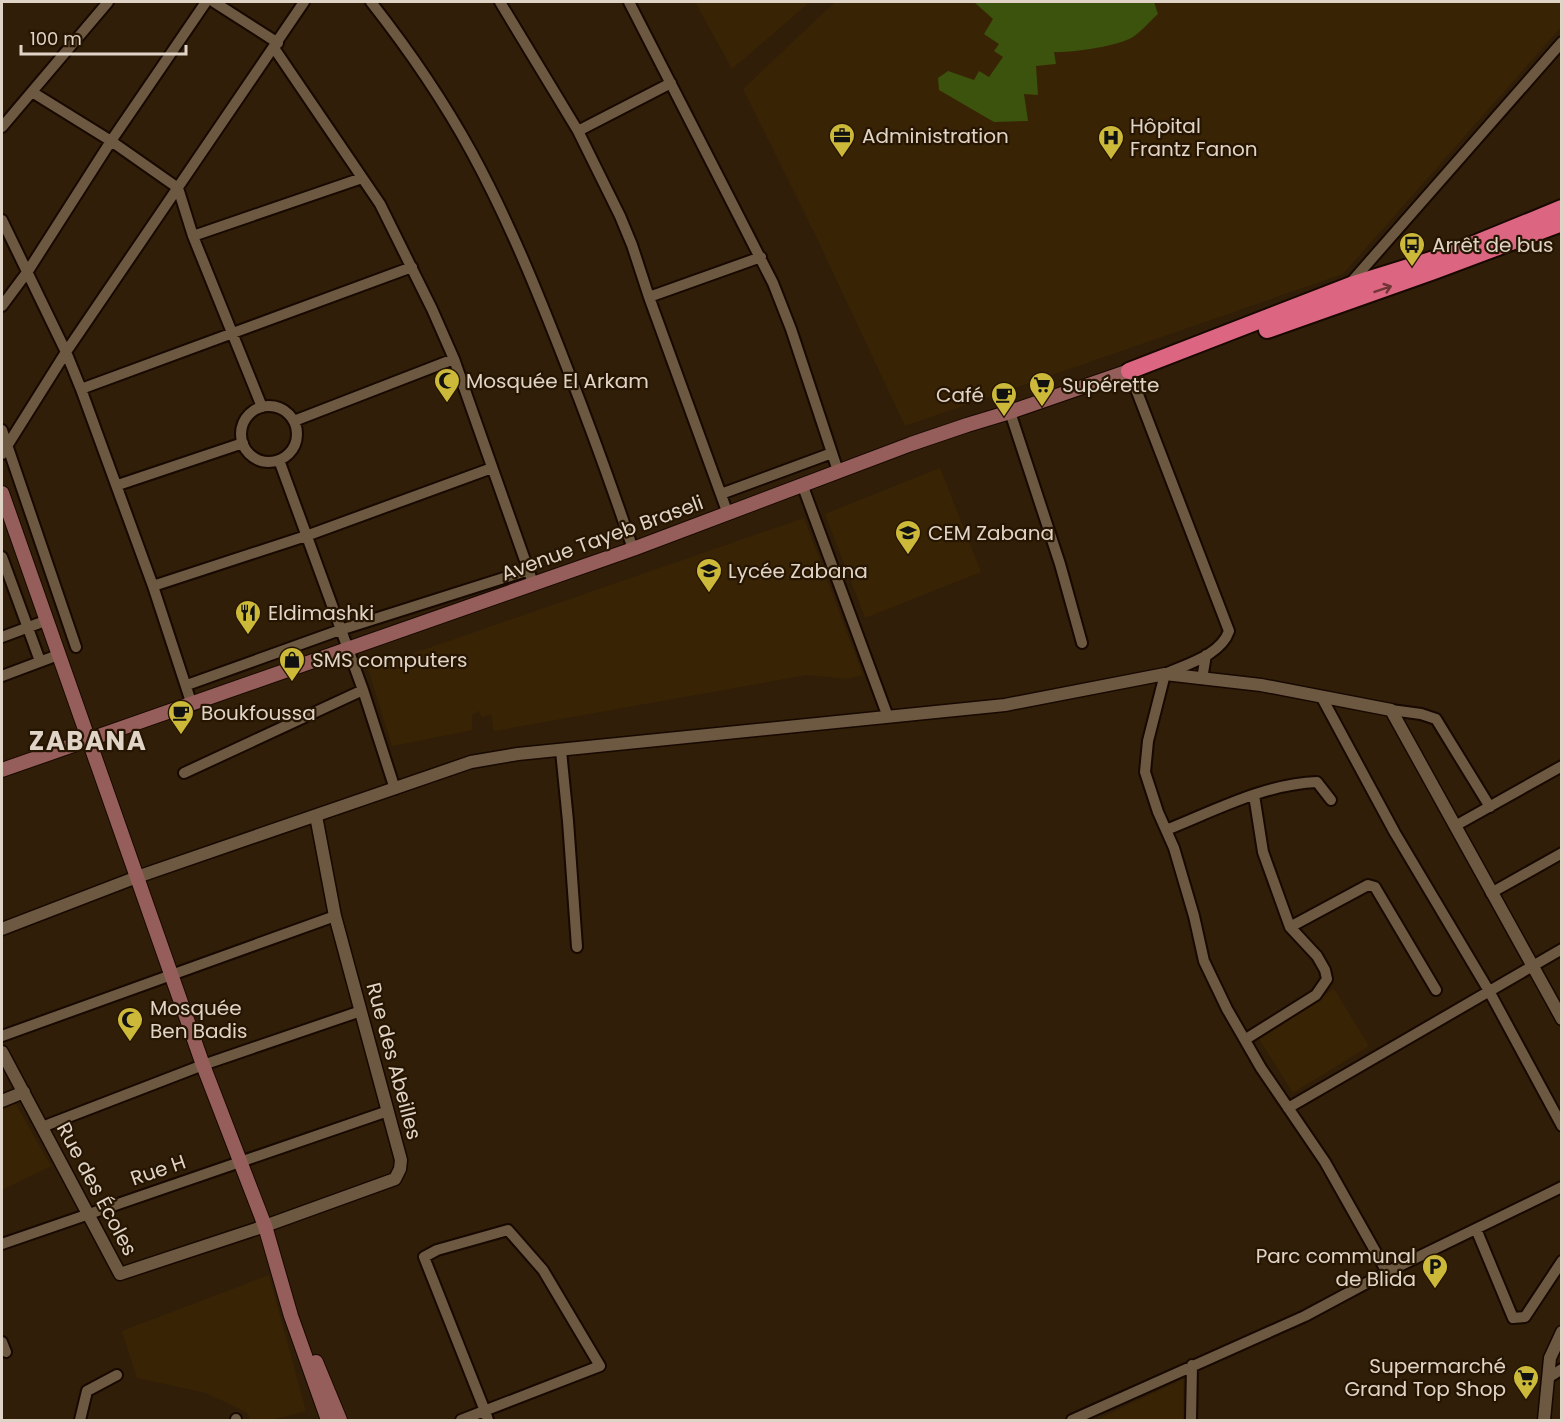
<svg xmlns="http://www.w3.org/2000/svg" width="1563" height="1422" font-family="Poppins,sans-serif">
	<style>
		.built { fill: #392305 }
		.forest { fill: #3b530c }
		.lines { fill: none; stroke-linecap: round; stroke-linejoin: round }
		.minor-casing { stroke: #170800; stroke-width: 14 }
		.tertiary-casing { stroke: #170800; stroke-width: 15 }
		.secondary-casing { stroke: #170800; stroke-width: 16 }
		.trunk-casing { stroke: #170800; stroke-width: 20 }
		.minor { stroke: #6d5941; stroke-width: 10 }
		.tertiary { stroke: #6d5941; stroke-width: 12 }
		.secondary { stroke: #965e5a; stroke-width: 14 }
		.trunk { stroke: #dc6682; stroke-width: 16 }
		.oneway { stroke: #6f3535 }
		.labels { text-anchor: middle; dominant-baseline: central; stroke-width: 4.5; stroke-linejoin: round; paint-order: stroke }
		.poi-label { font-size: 20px; fill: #e0d4c7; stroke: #261501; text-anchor: start }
		.street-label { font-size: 20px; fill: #e0d4c7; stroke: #261501 }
		.district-label { font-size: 26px; font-weight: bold; letter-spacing: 1.5px; fill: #e0d4c7; stroke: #261501 }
	</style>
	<rect width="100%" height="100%" fill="#301e08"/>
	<!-- built -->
	<path class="built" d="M695,2H810L732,69Z
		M835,2H1561V27L1343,274L905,426L814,232L743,89Z
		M940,468L981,572L865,618L825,514Z
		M804,518L863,675L847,679L807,675L494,731L491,714L482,717L479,711L472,715V730L392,746L368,669Z
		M1334,989L1369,1046L1293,1093L1258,1037Z
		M13,1099L51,1166L2,1190V1103Z
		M269,1275L306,1411L272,1420H250L248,1413L206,1393L137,1378L122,1331Z
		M1183,1378V1420H1096L1183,1379Z"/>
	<!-- forest -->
	<path class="forest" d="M974,2H1154L1158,14C1150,21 1142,31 1133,37C1119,46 1070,53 1054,52L1056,64L1036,66L1038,95L1024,94L1028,121L994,122L939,90L938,78L948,71L974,80L979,71L989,77L1003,57L994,51L999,44L984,34L993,19Z"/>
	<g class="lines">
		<defs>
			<path id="minor" d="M214,2L278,43
				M371,2C408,49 443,100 472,153C509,221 538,293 566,365C590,426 612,487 633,549
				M500,2L578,131L620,216L632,245L649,297L728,514
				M629,2L773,283L791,329L838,471
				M274,48L380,204L432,309L454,359L533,583
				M32,92L111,141L178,188L193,236L262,407
				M2,127L108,2
				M578,131L671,83
				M2,220L66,352L81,389L153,586L192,705
				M193,236L362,178
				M1351,284L1354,279L1562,42
				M649,297L761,257
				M2,306L28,271L111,141L206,2
				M1129,371L1229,631C1221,655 1187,664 1165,674L1148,741L1145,772L1158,812L1174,848L1194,916L1204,961L1227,1009L1261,1068L1325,1162L1387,1272
				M81,389L412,267
				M241 434a28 28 0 1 1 56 0a28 28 0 1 1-56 0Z
				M1010,412L1060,564L1082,643
				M294,421L454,359
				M2,430L76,647
				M2,454L66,352L304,2
				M279,460L363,690L395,789
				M802,484L888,717
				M118,485L243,443
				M721,494L832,453
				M2,557L40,661
				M153,586L306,536L492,468
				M2,637L45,621
				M2,676L58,655
				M1202,679L1206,655
				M187,685L340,630L529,570
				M1321,696L1395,833L1489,991L1562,1126
				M1391,710L1421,714L1436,719L1490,807
				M561,751L568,821L577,947
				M184,773L363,690
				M1455,826L1562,766
				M1166,830C1214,811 1264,784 1317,782L1331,800
				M1491,893L1562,853
				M1290,927L1368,885L1375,887L1436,990
				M2,1036L335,916
				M1246,1039L1316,995L1327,979L1325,970L1317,956L1290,927L1263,852L1254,795
				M1288,1108L1562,949
				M42,1127L203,1065L361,1011
				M1476,1229L1513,1318L1525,1317L1562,1261
				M2,1244L388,1111
				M2,1342L6,1352
				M1548,1378L1562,1369
				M80,1420L87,1391L117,1375
				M236,1420V1419
				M461,1420L600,1366L543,1270L508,1230L437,1250L424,1257L485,1411L488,1420
				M1072,1420L1305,1316L1387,1272L1562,1187
				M1191,1420L1192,1365"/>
			<path id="tertiary" d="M2,929L137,877L471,762L518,754L1005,705L1165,674L1261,685L1391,710L1562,1019
				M2,1052L120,1274L265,1226L395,1179L400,1169L401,1160L335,916L316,816
				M2,1101L24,1092
				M1544,1420L1550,1358L1562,1332"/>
			<path id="secondary" d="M2,493L203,1065L265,1226L291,1316L328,1420
				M2,770L633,549L911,444L967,425L1010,412L1129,371
				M316,1362L340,1420"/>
			<path id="trunk" d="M1267,330L1434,271L1562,223
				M1129,371L1351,285L1447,255L1562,208"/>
		</defs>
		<!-- minor casing -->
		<use href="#minor" class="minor-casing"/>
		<!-- tertiary casing -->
		<use href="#tertiary" class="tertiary-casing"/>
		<!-- secondary casing -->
		<use href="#secondary" class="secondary-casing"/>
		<!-- trunk casing -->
		<use href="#trunk" class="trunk-casing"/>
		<!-- minor -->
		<use href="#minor" class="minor"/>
		<!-- tertiary -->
		<use href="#tertiary" class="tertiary"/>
		<!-- secondary -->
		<use href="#secondary" class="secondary"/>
		<!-- trunk -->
		<use href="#trunk" class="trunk"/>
	</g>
	<!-- one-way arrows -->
	<defs><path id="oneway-shaft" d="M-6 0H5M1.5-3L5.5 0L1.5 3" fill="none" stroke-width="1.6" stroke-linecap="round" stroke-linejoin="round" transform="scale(1.5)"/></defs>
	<use class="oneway" href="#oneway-shaft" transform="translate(1383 289) rotate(-19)"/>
	<!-- icons -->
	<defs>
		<symbol id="office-pin" viewBox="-11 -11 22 30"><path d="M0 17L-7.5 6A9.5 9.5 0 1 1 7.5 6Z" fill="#ccb939" stroke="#261501"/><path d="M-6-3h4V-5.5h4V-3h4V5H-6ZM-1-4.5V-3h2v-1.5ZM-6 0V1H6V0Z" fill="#111"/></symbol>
		<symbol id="hospital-pin" viewBox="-11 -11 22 30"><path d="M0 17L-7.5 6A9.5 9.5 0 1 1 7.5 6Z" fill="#ccb939" stroke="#261501"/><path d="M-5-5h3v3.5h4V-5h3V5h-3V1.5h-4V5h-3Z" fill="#111"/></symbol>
		<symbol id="bus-pin" viewBox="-11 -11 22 30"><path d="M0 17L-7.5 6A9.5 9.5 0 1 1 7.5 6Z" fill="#ccb939" stroke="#261501"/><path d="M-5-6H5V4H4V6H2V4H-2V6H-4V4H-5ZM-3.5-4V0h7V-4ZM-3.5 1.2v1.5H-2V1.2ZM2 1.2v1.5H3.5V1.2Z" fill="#111"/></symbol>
		<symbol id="mosque-pin" viewBox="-11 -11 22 30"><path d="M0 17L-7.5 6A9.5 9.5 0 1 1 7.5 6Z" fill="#ccb939" stroke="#261501"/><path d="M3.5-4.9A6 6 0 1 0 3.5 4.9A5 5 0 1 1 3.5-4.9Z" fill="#111"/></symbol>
		<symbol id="supermarket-pin" viewBox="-11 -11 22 30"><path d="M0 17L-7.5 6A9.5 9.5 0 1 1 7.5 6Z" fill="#ccb939" stroke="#261501"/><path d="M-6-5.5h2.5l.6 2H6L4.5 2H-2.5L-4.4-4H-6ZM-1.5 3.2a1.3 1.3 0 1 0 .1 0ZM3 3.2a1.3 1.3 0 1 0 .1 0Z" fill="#111"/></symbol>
		<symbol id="cafe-pin" viewBox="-11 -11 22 30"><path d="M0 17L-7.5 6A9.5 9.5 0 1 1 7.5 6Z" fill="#ccb939" stroke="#261501"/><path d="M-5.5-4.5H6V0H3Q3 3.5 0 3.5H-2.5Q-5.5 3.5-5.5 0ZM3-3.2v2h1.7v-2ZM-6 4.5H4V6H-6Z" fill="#111"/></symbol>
		<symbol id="school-pin" viewBox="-11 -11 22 30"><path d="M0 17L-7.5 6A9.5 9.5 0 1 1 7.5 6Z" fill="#ccb939" stroke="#261501"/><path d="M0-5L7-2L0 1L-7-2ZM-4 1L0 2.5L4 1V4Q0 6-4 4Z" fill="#111"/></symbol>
		<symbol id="restaurant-pin" viewBox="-11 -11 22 30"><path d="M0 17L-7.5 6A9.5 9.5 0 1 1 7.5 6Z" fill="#ccb939" stroke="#261501"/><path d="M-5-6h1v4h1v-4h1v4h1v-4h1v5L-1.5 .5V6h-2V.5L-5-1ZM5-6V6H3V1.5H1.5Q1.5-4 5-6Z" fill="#111"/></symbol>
		<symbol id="shop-pin" viewBox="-11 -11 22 30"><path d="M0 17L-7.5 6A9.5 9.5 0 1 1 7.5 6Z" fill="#ccb939" stroke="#261501"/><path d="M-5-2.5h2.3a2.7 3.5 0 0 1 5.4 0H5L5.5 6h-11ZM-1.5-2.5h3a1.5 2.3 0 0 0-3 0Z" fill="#111"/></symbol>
		<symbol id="parking-pin" viewBox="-11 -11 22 30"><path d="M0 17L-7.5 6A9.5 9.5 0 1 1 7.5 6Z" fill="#ccb939" stroke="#261501"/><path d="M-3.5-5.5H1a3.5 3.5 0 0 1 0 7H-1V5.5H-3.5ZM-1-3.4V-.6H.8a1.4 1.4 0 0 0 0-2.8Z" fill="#111"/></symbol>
	</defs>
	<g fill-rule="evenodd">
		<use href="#office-pin" x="827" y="121" width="30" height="40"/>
		<use href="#hospital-pin" x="1096" y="123" width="30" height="40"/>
		<use href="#bus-pin" x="1397" y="230" width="30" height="40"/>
		<use href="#mosque-pin" x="432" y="366" width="30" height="40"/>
		<use href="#supermarket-pin" x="1027" y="370" width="30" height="40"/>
		<use href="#cafe-pin" x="989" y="380" width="30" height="40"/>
		<use href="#school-pin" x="893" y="518" width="30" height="40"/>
		<use href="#school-pin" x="694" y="556" width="30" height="40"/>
		<use href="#restaurant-pin" x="233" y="598" width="30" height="40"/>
		<use href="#shop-pin" x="277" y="645" width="30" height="40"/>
		<use href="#cafe-pin" x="166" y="698" width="30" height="40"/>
		<use href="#mosque-pin" x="115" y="1005" width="30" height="40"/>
		<use href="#parking-pin" x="1420" y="1252" width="30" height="40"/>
		<use href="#supermarket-pin" x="1511" y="1363" width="30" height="40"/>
	</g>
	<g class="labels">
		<!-- poi labels -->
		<g class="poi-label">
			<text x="1130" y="126">Hôpital<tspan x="1130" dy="23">Frantz Fanon</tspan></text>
			<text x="862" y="136">Administration</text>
			<text x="1432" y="245">Arrêt de bus</text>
			<text x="466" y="381">Mosquée El Arkam</text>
			<text x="1062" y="385">Supérette</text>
			<text x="984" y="395" text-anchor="end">Café</text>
			<text x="928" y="533">CEM Zabana</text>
			<text x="728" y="571">Lycée Zabana</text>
			<text x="268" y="613">Eldimashki</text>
			<text x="312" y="660">SMS computers</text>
			<text x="201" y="713">Boukfoussa</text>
			<text x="150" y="1008">Mosquée<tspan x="150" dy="23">Ben Badis</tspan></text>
			<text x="1416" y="1256" text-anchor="end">Parc communal<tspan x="1416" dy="23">de Blida</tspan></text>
			<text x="1506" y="1366" text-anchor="end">Supermarché<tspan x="1506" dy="23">Grand Top Shop</tspan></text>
		</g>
		<!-- street labels -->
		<g class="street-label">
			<text transform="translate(602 538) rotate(-20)">Avenue Tayeb Braseli</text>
			<text transform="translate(394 1061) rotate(75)">Rue des Abeilles</text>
			<text transform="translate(158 1170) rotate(-19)">Rue H</text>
			<text transform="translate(97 1189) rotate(62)">Rue des Écoles</text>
		</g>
		<!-- district labels -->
		<g class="district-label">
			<text x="88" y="741">ZABANA</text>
		</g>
	</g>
	<!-- border -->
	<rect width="1563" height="1422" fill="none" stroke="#e0d4c7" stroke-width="6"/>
	<!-- scale -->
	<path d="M21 45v9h165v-9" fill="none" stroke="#e0d4c7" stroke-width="3"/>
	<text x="30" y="45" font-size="18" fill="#e0d4c7" stroke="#261501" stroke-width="4.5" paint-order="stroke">100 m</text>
</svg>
